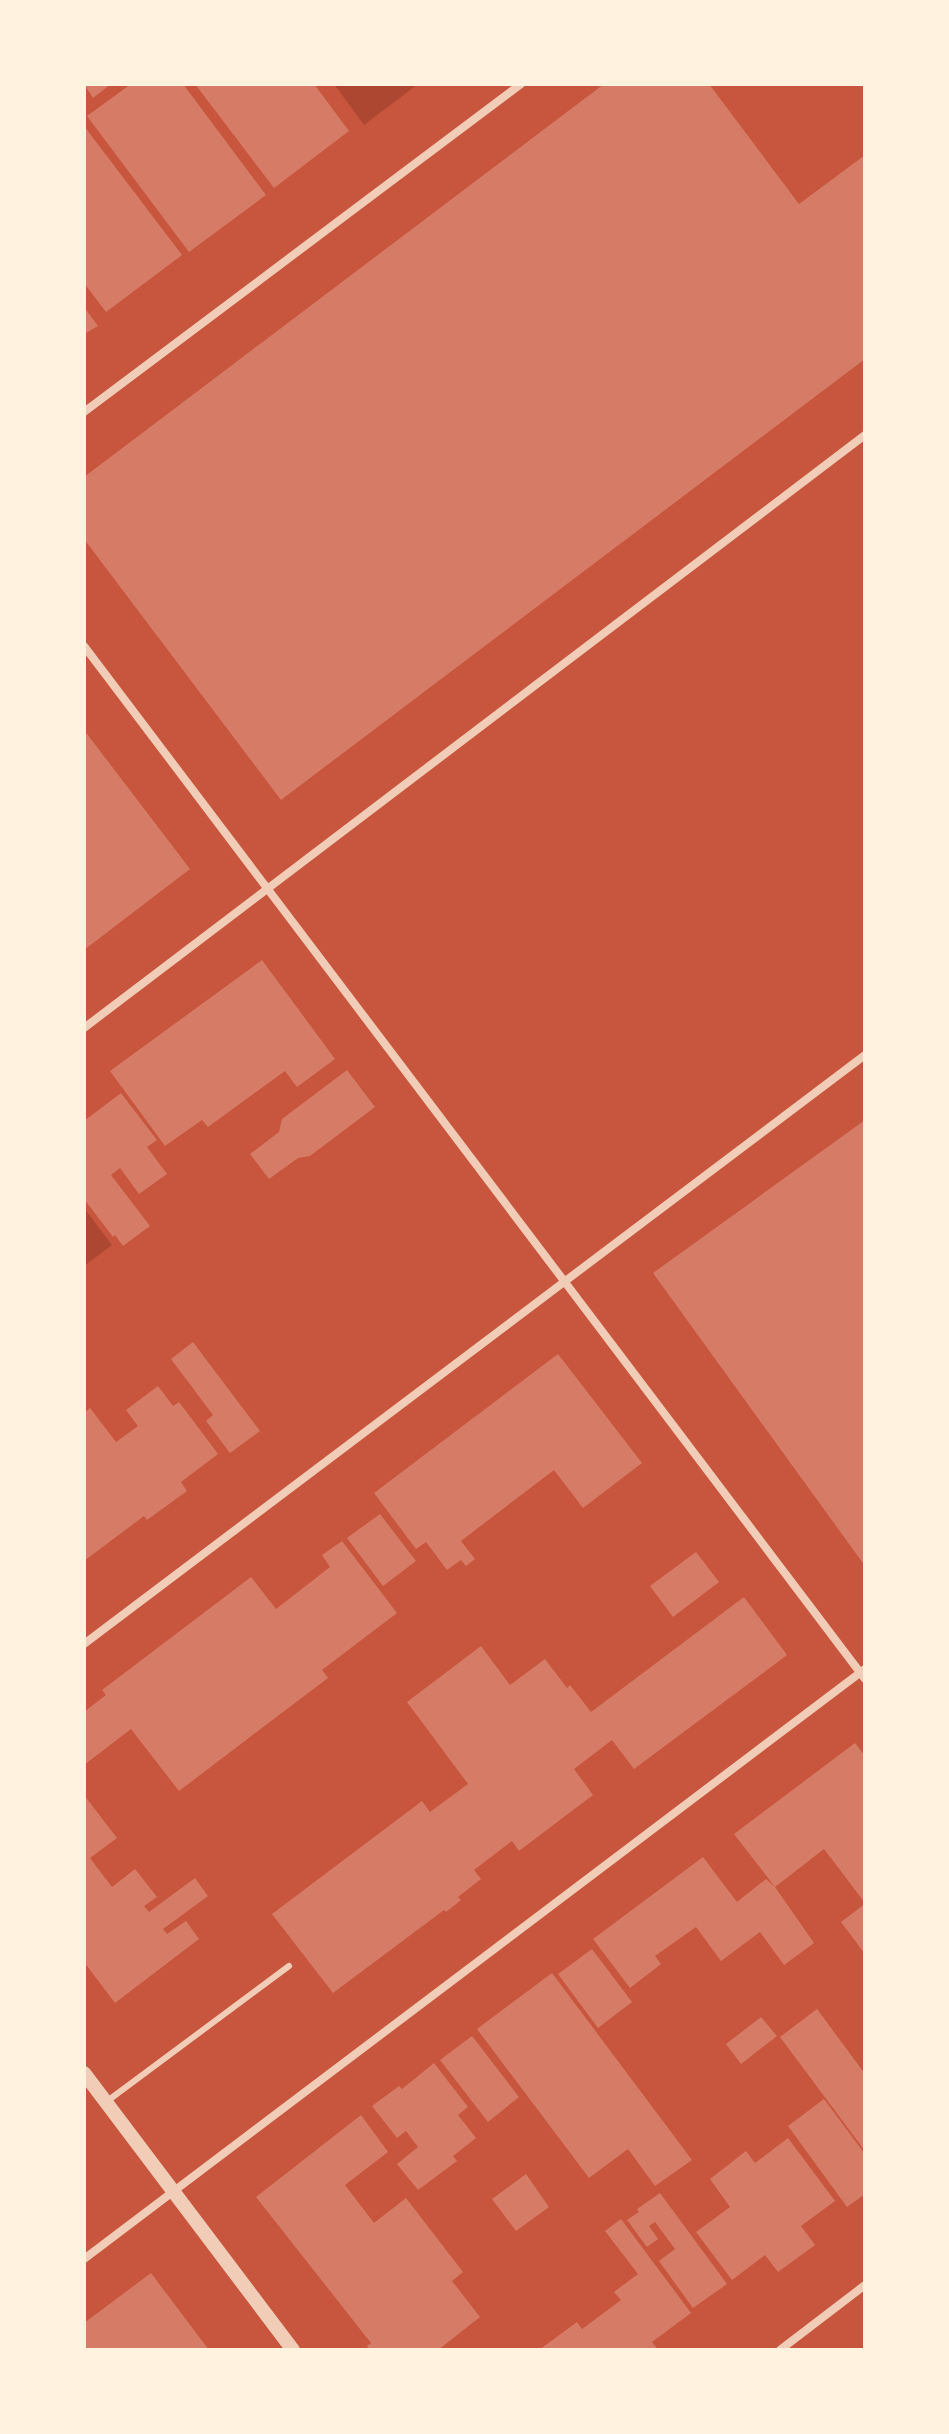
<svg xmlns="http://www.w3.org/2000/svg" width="949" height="2434" font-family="Barlow,sans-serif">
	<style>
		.green { fill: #ae4732 }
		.building { fill: #d67c66 }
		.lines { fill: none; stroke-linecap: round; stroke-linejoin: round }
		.service { stroke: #f1ccb7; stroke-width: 6 }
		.minor { stroke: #f1ccb7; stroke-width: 8 }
		.tertiary { stroke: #f1ccb7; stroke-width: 14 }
	</style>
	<rect width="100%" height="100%" fill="#c8553d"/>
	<!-- green -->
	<path class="green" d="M334,84H418L364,125Z
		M84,1208L112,1245L84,1266Z"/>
	<!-- building -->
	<path class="building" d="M84,84H111L93,98Z
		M131,84H183L266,195L189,252L87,116Z
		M195,84H314L349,131L274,188Z
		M604,84H709L799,204L865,155V359L281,800L84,539V477Z
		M84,126L182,255L106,312L84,283Z
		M84,307L98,326L84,334Z
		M84,730L190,869L84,950Z
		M262,960L335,1059L297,1087L285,1071L208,1127L202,1120L165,1146L110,1071Z
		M347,1070L375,1107L310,1156L298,1158L269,1179L250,1154L279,1132L282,1119Z
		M121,1093L157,1140L147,1147L167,1174L139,1194L120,1168L111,1175L150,1226L123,1246L115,1235L113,1237L84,1199V1121Z
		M865,1120V1566L653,1273Z
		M193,1342L260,1431L230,1453L206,1421L213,1415L171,1359Z
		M558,1354L642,1463L583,1508L554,1470L461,1541L475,1559L466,1566L461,1560L447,1570L426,1542L416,1549L374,1493Z
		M158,1386L173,1406L179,1402L218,1454L181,1482L187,1491L147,1520L144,1516L84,1561V1413L90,1408L116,1442L138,1426L126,1410Z
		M380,1514L416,1561L383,1586L347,1538Z
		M342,1541L397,1613L322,1670L328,1678L179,1791L131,1729L84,1765V1712L106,1695L102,1690L251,1577L276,1609L330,1567L322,1555Z
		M696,1552L719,1582L673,1617L650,1586Z
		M744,1597L787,1655L634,1769L612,1740L574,1769L593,1795L519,1851L512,1841L474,1870L481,1879L458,1897L461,1900L446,1912L444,1910L333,1993L272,1914L422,1801L430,1812L468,1784L407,1702L481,1646L510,1685L545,1659L567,1688L570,1685L591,1712Z
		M855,1743L865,1756V1903L824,1849L775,1887L814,1943L784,1965L760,1932L721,1961L696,1927L655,1956L661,1964L630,1988L593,1939L703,1857L737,1902L766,1879L775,1887L734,1834Z
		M84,1795L117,1838L90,1858L112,1887L135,1869L157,1897L144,1906L149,1912L195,1878L208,1896L163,1929L167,1934L186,1921L199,1939L115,2003L84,1962Z
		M865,1904V1954L841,1922Z
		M592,1949L632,2002L598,2028L558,1974Z
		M552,1973L692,2160L655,2186L628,2149L589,2178L477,2029Z
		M817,2009L865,2074V2151L780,2037Z
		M761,2017L777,2036L741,2064L726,2044Z
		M472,2036L519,2097L488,2122L440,2060Z
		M434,2063L468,2107L458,2115L476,2138L453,2156L457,2161L418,2190L397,2164L418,2147L406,2131L397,2138L372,2106L399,2086L402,2089Z
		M824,2099L865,2154V2194L847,2207L788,2126Z
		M361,2115L388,2152L345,2185L374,2223L406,2198L463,2272L452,2281L480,2317L438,2350H370L367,2346L371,2343L256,2197Z
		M788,2138L835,2201L801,2226L815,2245L778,2272L765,2255L732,2280L696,2232L730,2207L710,2179L746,2151L755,2163Z
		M526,2174L549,2207L516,2231L492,2199Z
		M660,2193L727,2284L693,2308L659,2261L675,2249L655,2222L649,2226L658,2239L647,2247L627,2220L639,2212L637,2209Z
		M621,2219L691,2313L652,2342L658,2350H539L577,2322L582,2329L621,2300L614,2292L638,2274L605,2231Z
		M151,2273L209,2350H84V2323Z"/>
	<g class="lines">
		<!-- service -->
		<path class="service" d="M106,2102L289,1966"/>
		<!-- minor -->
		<path class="minor" d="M84,412L521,84
			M84,646L865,1679
			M84,1028L865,435
			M84,1644L865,1055
			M84,2259L865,1669
			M780,2350L865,2285"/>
		<!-- tertiary -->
		<path class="tertiary" d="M84,2073L293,2350"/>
	</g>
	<!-- border -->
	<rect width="949" height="2434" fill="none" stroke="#fff3e0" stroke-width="172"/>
</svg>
